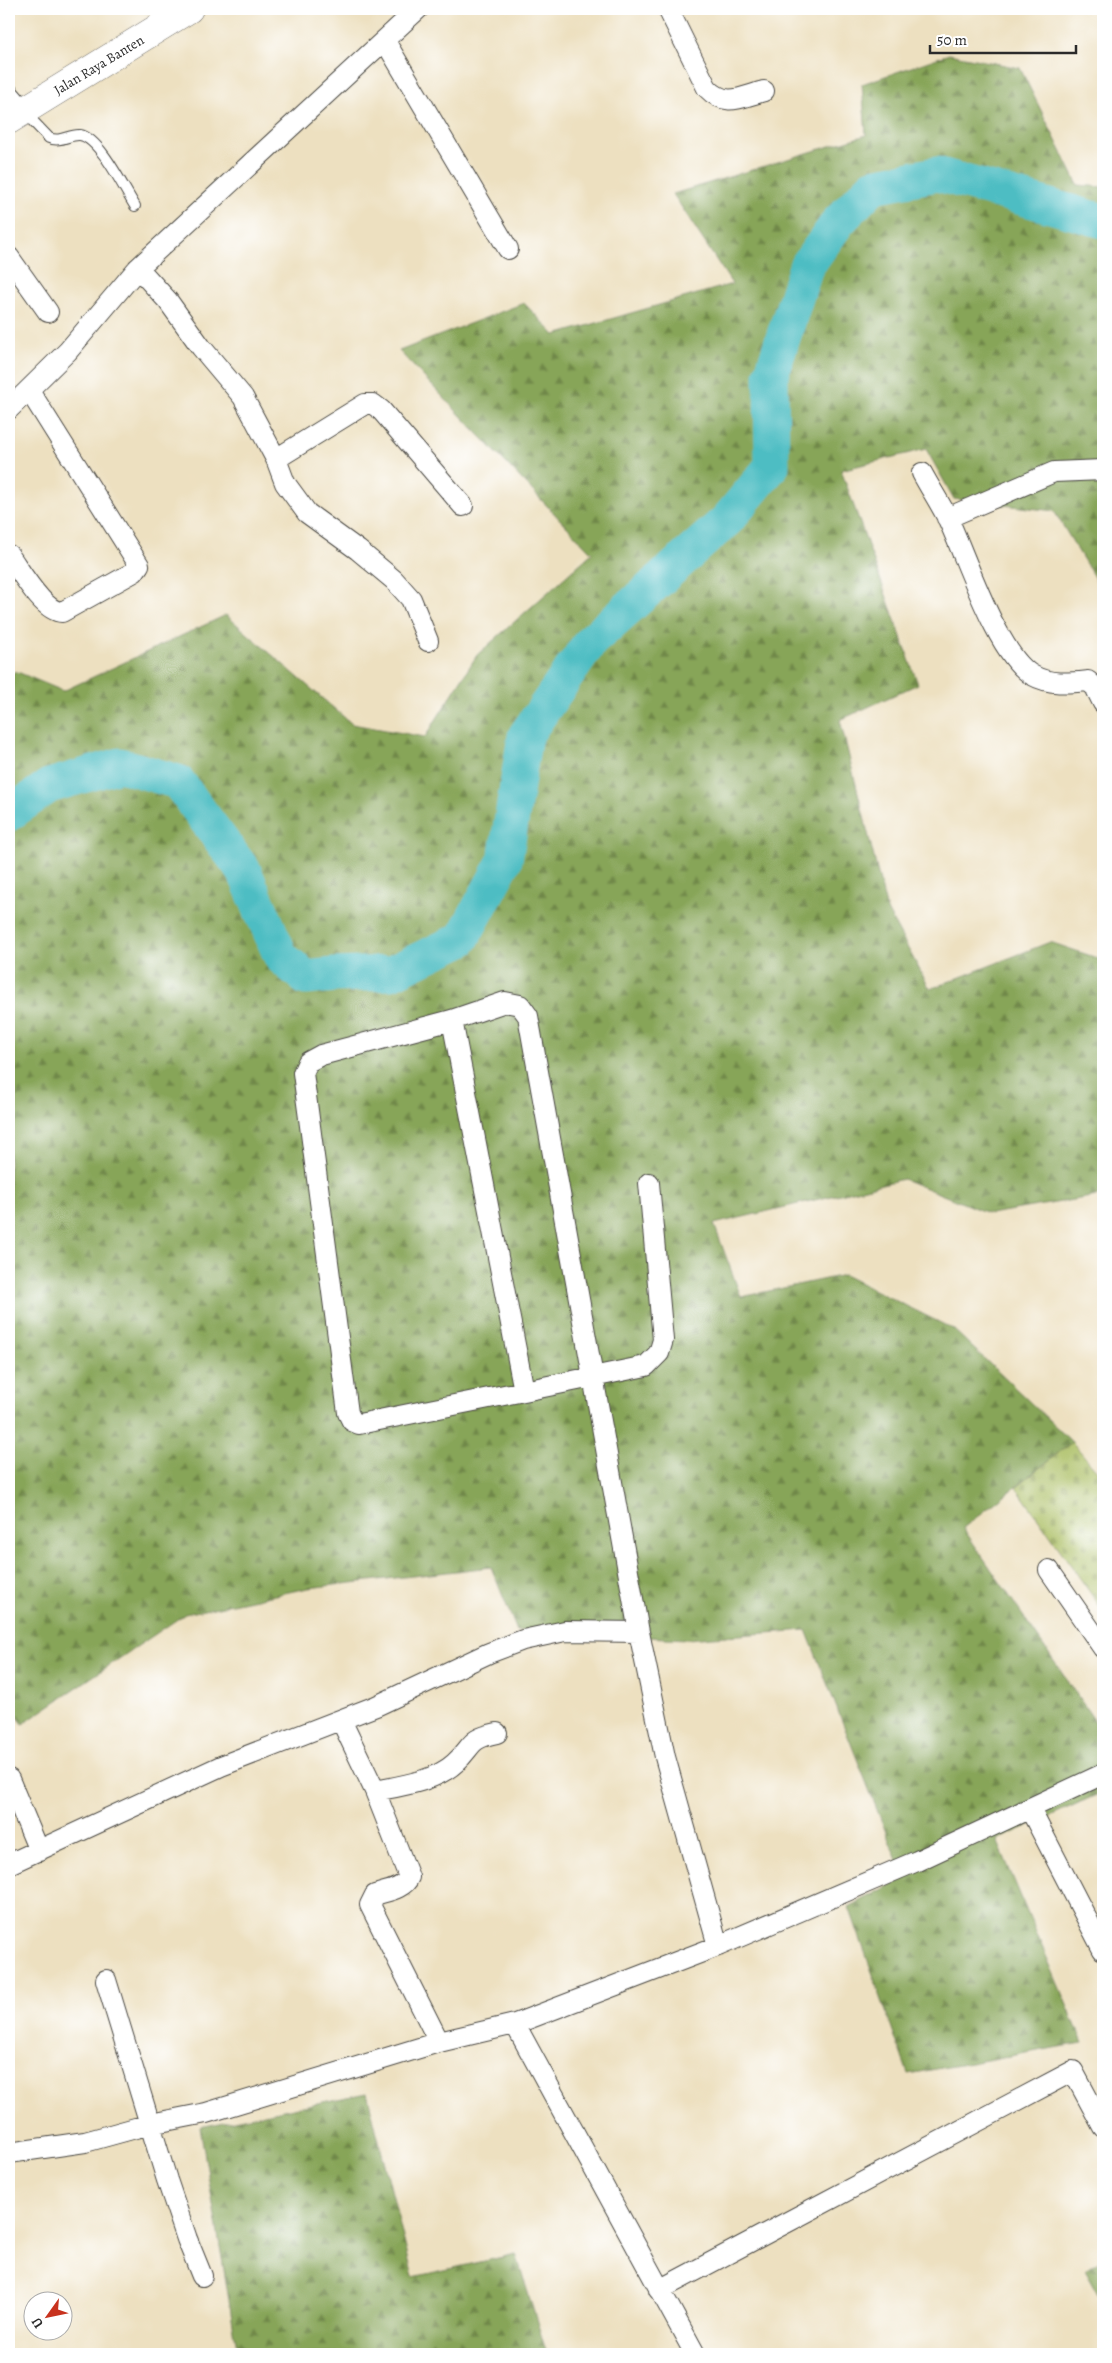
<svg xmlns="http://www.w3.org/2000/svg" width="1112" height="2363" font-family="Alegreya,serif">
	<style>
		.forest { fill: url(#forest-firs); stroke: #596842 }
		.cemetery { fill: url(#cemetery-stones); stroke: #6a7446 }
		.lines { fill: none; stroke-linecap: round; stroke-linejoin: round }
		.river { stroke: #4ebdc3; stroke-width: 35 }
		.service-casing { stroke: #484641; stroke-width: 12 }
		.minor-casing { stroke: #484641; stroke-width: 22 }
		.primary-casing { stroke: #484641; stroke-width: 29 }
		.service { stroke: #fff; stroke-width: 10 }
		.minor { stroke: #fff; stroke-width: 20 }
		.primary { stroke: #fff; stroke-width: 28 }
		.labels { text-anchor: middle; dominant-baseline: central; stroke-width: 4.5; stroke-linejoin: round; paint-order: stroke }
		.street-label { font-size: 14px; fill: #2b2b2b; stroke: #fff }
	</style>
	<defs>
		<pattern id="forest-firs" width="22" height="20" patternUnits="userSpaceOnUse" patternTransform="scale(1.25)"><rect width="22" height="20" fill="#87a558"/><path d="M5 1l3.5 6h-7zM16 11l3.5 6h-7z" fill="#6f8749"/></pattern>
		<pattern id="cemetery-stones" width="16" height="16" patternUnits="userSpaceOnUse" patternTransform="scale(1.25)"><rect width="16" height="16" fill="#aabe62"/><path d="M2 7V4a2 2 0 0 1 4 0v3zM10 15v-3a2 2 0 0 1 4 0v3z" fill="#92a355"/></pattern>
	</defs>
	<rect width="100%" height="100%" fill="#fff"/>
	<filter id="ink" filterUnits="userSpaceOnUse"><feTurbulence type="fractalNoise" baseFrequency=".02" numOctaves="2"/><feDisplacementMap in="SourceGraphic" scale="10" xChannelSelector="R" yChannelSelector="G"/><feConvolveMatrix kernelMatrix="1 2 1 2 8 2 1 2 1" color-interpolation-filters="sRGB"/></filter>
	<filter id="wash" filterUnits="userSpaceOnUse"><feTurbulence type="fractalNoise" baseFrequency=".0096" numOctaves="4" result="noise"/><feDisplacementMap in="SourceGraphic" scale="20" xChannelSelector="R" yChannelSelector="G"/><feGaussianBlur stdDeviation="1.12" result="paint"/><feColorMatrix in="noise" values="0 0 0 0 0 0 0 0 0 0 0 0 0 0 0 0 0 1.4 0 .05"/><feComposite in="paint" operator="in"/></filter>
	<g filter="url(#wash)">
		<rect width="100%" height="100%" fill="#ede0c0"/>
		<!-- forest -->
		<path class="forest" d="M949,54L1020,68L1078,185L1103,187V592L1054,511L954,499L926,449L841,470L918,684L840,720L887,910L930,989L1050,942L1103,960V1195L990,1214L903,1179L714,1224L741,1297L844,1275L953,1329L1072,1442L963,1528L1103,1733V1792L997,1840L1083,2043L908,2074L849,1907L904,1878L806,1630L687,1639L517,1631L491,1567L308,1588L185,1614L23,1724L9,1705V677L15,671L63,691L226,615L352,724L425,737L477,655L592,553L399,351L524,303L555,335L732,284L673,194L866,135L862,84Z
			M367,2093L413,2277L516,2254L547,2354H238L200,2127Z
			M1103,2258V2302L1085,2270Z"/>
		<!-- cemetery -->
		<path class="cemetery" d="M1072,1442L1103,1478V1611L1016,1487Z"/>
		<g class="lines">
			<!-- river -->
			<path class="river" d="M9,814L49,786L120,765L178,782L244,871L281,957L306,978L334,975L391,973L462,939L505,860L525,736L591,641L727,520L772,466L771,375L806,267L839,221L873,186L937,174L1103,221"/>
		</g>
	</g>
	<g filter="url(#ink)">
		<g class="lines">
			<defs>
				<path id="service" d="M25,113L49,138C61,143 69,134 80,135C100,138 124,189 135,206"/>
				<path id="minor" d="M668,9L707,88C726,108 741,97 764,91
					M385,41L508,249
					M9,94L23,110
					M9,257L48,312
					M138,268L168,301L201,347L243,397L276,459L285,483L307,513L358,550L394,580L411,599L428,641
					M9,409L68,351L138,268L418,9
					M276,459L365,404H373L381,410L463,506
					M922,473C930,488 940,503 948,519C966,557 997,654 1032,675C1050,685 1068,683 1088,681L1095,687L1103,703
					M947,518L1054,472L1103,470
					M9,555C20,570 43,612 62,612L134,572L139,565L29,390
					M452,1020L524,1391L646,1366L659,1353L663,1340L649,1183
					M524,1391L359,1424L352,1421L348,1413L303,1073L308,1062L321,1055L452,1020L505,1002L520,1005L528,1016L639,1632L665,1757L718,1946
					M1049,1570L1103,1648
					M341,1720L375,1791L409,1877C404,1889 387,1891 375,1895L370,1905L439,2042
					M9,1779L39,1851
					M375,1791C400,1786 436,1781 455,1763C474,1746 467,1739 497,1733
					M1030,1809L1103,1950
					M9,1864L221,1766L376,1706L489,1653L523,1640L565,1631L639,1632
					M106,1980L167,2180L187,2239L202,2276
					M515,2024L695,2354
					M9,2153L85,2142L150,2124L206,2113L439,2042L515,2024L718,1946L917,1861L1103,1774
					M659,2290L1073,2071L1103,2127"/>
				<path id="primary" d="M9,120L189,9"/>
			</defs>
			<!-- service casing -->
			<use href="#service" class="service-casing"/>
			<!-- minor casing -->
			<use href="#minor" class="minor-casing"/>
			<!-- primary casing -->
			<use href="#primary" class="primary-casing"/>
			<!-- service -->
			<use href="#service" class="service"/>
			<!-- minor -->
			<use href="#minor" class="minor"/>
			<!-- primary -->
			<use href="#primary" class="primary"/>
		</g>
	</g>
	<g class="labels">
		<!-- street labels -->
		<g class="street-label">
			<text transform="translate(99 65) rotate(-31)">Jalan Raya Banten</text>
		</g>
	</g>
	<!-- margin -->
	<rect width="1112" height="2363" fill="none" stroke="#fff" stroke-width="30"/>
	<!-- north arrow -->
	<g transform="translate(48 2316) rotate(237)"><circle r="24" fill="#ffffff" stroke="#aaaaaa"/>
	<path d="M0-4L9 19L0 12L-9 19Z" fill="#c8321e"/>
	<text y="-8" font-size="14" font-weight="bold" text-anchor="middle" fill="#2b2b2b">U</text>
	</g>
	<!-- scale -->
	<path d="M930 45v8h146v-8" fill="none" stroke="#2b2b2b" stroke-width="2.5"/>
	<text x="937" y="45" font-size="15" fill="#2b2b2b" stroke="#ffffff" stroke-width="4" paint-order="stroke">50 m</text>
</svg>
